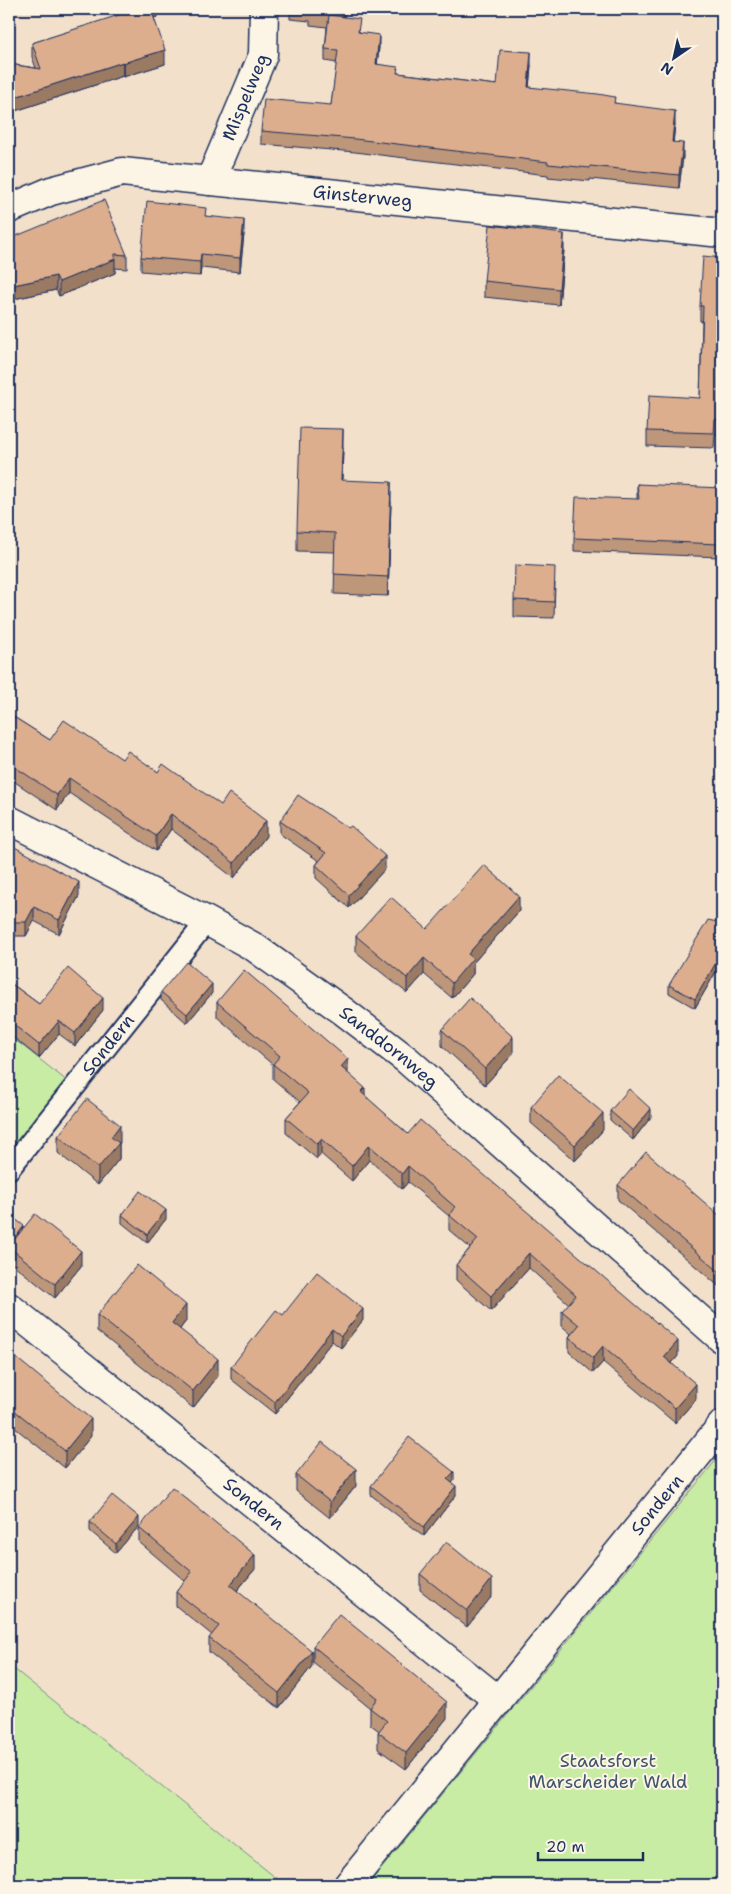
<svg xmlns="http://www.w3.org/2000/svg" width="731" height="1894" font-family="'Shantell Sans',sans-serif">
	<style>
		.green { fill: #c9eca5; stroke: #728e82 }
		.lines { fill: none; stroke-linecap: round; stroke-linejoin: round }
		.service-casing { stroke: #1b2f5e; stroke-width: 24 }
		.minor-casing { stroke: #1b2f5e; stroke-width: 31 }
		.service { stroke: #fcf5e5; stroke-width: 20 }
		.minor { stroke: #fcf5e5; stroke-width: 28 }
		.wall { fill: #be967a; stroke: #1b2f5e }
		.shaded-wall { fill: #9b7a63; stroke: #1b2f5e }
		.building { fill: #ddae8e; stroke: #1b2f5e }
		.labels { text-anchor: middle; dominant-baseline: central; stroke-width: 4; stroke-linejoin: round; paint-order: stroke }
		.street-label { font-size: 18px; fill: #1b2f5e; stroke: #fcf5e5 }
		.park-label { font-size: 18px; fill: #3e556c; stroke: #fcf5e5 }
	</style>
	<rect width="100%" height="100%" fill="#f3e0cb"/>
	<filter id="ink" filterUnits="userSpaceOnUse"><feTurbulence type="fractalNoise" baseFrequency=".02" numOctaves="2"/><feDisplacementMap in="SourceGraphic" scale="10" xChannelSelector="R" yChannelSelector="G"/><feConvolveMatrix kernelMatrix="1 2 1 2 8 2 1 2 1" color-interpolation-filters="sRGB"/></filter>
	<g filter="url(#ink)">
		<!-- green -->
		<path class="green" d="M9,1035L67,1081L9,1155Z
			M722,1453V1885H368Z
			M9,1665L285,1885H9Z"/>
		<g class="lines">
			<defs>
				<g id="service">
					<path id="s1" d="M9,1169L207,921"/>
				</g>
				<g id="minor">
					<path id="s2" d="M210,181L263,55L264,9"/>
					<path id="s3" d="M9,209L51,191L122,172L722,233"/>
					<path id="s4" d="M9,820L207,921L254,947L343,1011L407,1060L722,1339"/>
					<path id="s5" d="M9,1307L499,1701"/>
					<path id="s6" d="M348,1885L722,1425"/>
				</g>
			</defs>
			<!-- service casing -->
			<use href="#service" class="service-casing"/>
			<!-- minor casing -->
			<use href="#minor" class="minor-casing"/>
			<!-- service -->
			<use href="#service" class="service"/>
			<!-- minor -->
			<use href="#minor" class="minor"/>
		</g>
		<!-- wall -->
		<path class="wall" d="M122,9H157V17L154,18L165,64L123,77V76L9,113V64L36,68L32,57V43L124,14Z
			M290,9H345L344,17L360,32L379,47L377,64L398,73L497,85L531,65L529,87L615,103L675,124L673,142L683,156L679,188L590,179V181L548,177V175L355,152L261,144V131L331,105L337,63L325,61V49L327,27L310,25V21L290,19Z
			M206,216L244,234L240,272L201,268L200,276L141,271V257Z
			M9,239L127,255V269L115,268V273L59,296L56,290L9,300Z
			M564,250L559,305L484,297V281Z
			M722,258V435L715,434L714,448L647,446V431L700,398L702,321H700V306Z
			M343,448L342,480L391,502L388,596L334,594L335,552L297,551V531Z
			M637,484L721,501L719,557L574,551V538L637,499Z
			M555,583L554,618L514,617V600Z
			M9,714L50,740L122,759L158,772L266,836L234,878L171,829L156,851L69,793L57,810L9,778Z
			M280,821L348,828L385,869L349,908L316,878V865L319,861L280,834Z
			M9,844L79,896L59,934L34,921L26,936H15L9,933Z
			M519,911L473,963V974L452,998L424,974L407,993L356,952V936L427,929Z
			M722,923V963H721L695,1008L669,993V985Z
			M9,982L39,1004L103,1010L75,1046L59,1034L39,1058L9,1034Z
			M161,992L212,993L187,1023L161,1000Z
			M217,1002L348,1073L365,1096L408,1134L678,1356L672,1363L696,1399L675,1423L603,1362L593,1373L569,1352V1337L571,1334L562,1326V1311L569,1304L529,1268L491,1311L456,1280V1265L470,1248L449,1230V1216L408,1182L402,1189L369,1160L352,1181L321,1154L317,1159L286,1133V1118L300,1102L273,1079V1065L217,1017Z
			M442,1030L513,1054L485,1085L442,1046Z
			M531,1107L603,1130L575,1161L531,1123Z
			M610,1111L651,1117L633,1140L610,1120Z
			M58,1136L120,1142L119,1144V1159L98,1185L58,1153Z
			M618,1185L719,1215L722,1212V1289L618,1200Z
			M9,1214L24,1228L81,1266L55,1298L9,1261Z
			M122,1215L166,1219L147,1243L122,1223Z
			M97,1315L186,1321L180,1329L218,1376L193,1408L97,1331Z
			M283,1315L363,1320L341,1348L332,1341L275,1414L231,1379V1367Z
			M9,1353L91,1436L65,1468L9,1423Z
			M296,1475L356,1486L330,1518L296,1491Z
			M454,1481L451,1483L456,1495L424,1536L371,1495V1486Z
			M90,1522L139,1526L116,1553L90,1531Z
			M139,1528L255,1569L237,1591L312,1666L279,1708L209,1652V1638L212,1635L176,1606V1592L185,1581L139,1542Z
			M420,1574L492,1596L467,1627L420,1590Z
			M313,1646L447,1718L406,1769L378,1749V1732L379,1731L370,1724V1708L313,1662Z"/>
		<!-- shaded-wall -->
		<path class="shaded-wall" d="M150,9H157V17L150,19Z
			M344,9H345L343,29V12Z
			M379,35V47L376,77V64Z
			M165,50V64L123,77V63Z
			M531,52V65L528,100V87Z
			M123,62V76L9,113V99Z
			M675,111V124L672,155V142Z
			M683,143V156L679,188V175Z
			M244,220V234L240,272V258Z
			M564,234V250L559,305V289Z
			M201,254V268L200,276V262Z
			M115,259V273L59,296V282Z
			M56,276V290L9,300V286Z
			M343,429V448L341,500V480Z
			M391,482V502L388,596V577Z
			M721,488V501L719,557V544Z
			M69,778V793L57,810V795Z
			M171,814V829L156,851V836Z
			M266,821V836L234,878V863Z
			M385,856V869L349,908V895Z
			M79,882V896L59,934V920Z
			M519,896V911L473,963V974L452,998V983L468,954Z
			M34,907V921L26,936V922Z
			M721,954V963L695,1008V999Z
			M424,958V974L407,993V978Z
			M212,984V993L187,1023V1014Z
			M103,998V1010L75,1046V1033Z
			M59,1021V1034L39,1058V1045Z
			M513,1037V1054L485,1085V1069Z
			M348,1059V1074L341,1067Z
			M365,1088V1103L361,1092Z
			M651,1109V1117L633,1140V1131Z
			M603,1113V1130L575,1161V1145Z
			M120,1125V1142L119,1144V1159L98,1185V1168L111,1137Z
			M321,1139V1154L317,1159V1144Z
			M369,1145V1160L352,1181V1166Z
			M408,1166V1182L402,1189V1174Z
			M166,1210V1219L147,1243V1234Z
			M81,1251V1266L55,1298V1284Z
			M529,1253V1268L491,1311V1296Z
			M186,1305V1321L172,1339V1323Z
			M363,1309V1320L341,1348V1336Z
			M332,1329V1341L275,1414V1402Z
			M678,1341V1356L664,1372V1357Z
			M603,1346V1362L593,1373V1358Z
			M218,1359V1376L193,1408V1391Z
			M696,1384V1399L675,1423V1408Z
			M91,1419V1436L65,1468V1451Z
			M356,1469V1486L330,1518V1502Z
			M454,1472V1481L447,1488V1479Z
			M456,1486V1495L424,1536V1527Z
			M139,1517V1526L116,1553V1544Z
			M255,1555V1569L230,1599V1585Z
			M492,1579V1596L467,1627V1611Z
			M312,1651V1666L279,1708V1693Z
			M447,1702V1718L406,1769V1753Z"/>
		<!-- building -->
		<path class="building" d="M127,9H151L165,50L123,63V62L9,99V64L41,69L32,43L128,12Z
			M315,9H344L343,12Z
			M329,15L360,19L358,32L379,35L376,64L398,67L397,73L497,85L500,50L531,52L528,87L598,94L615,97L614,103L675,111L672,142L683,143L679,175L590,166V168L548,164V162L355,139L261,131L264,99L331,105L338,50L325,49Z
			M104,200L127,255L115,254V259L59,282L56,276L9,286V239Z
			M147,201L206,208L205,216L244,220L240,258L201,254L200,262L141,257Z
			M490,225L564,234L559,289L484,281Z
			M703,256L722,258V420L715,419L714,433L647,431L649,395L700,398L703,306H700Z
			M300,428L343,429L341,480L391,482L388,577L334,574L335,533L297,531Z
			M637,484L721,488L719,544L574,538L576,497L639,499Z
			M515,565L555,567L554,602L514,600Z
			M9,714L50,740L64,720L122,759L128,751L158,772L163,764L221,805L229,793L266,821L234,863L171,814L156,836L69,778L57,795L9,763Z
			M298,795L348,828L351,826L385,856L349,895L316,865L326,853L280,821Z
			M9,844L79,882L59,920L34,907L26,922H15L9,918Z
			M484,865L519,896L468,954L473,958L452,983L424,958L407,978L356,936L391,897L427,929Z
			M708,920L722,923V955L721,954L695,999L669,985Z
			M186,962L212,984L187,1014L161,992Z
			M68,968L103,998L75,1033L59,1021L39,1045L9,1021V982L39,1004Z
			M244,970L348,1059L341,1067L365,1088L361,1092L408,1134L420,1120L678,1341L664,1357L696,1384L675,1408L603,1346L593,1358L569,1337L579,1325L562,1311L576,1295L529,1253L491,1296L456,1265L478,1239L449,1215L455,1207L408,1166L402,1174L369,1145L352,1166L321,1139L317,1144L286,1118L308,1093L273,1064L280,1056L217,1002Z
			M470,998L513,1037L485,1069L442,1030Z
			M558,1075L603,1113L575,1145L531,1107Z
			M629,1089L651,1109L633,1131L610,1111Z
			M87,1099L120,1125L111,1137L119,1143L98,1168L58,1136Z
			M646,1152L719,1215L722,1212V1274L618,1185Z
			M140,1191L166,1210L147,1234L122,1215Z
			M9,1214L24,1226L10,1245L35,1214L81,1251L55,1284L9,1247Z
			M137,1265L186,1305L172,1323L218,1359L193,1391L97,1315Z
			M317,1272L363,1309L341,1336L332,1329L275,1402L231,1367L276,1310L283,1315Z
			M9,1352L91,1419L65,1451L9,1406Z
			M409,1437L454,1472L447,1479L456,1486L424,1527L371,1486Z
			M322,1442L356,1469L330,1502L296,1475Z
			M172,1487L255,1555L230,1585L312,1651L279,1693L209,1638L219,1626L176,1592L192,1572L139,1528Z
			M112,1495L139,1517L116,1544L90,1522Z
			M446,1542L492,1579L467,1611L420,1574Z
			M339,1614L447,1702L406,1753L378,1732L387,1721L370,1708L377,1698L313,1646Z"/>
	</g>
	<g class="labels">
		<!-- street labels -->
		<g class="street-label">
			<text stroke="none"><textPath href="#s2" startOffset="91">Mispelweg</textPath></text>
			<text stroke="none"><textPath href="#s3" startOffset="361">Ginsterweg</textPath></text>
			<text stroke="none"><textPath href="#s1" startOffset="159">Sondern</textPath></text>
			<text stroke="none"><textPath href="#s4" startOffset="444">Sanddornweg</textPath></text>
			<text stroke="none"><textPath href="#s5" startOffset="314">Sondern</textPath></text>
			<text stroke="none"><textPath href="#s6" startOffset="490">Sondern</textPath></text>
		</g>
		<!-- park labels -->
		<g class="park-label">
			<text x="608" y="1761">Staatsforst<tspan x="608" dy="21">Marscheider Wald</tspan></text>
		</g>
	</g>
	<!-- margin -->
	<rect width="731" height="1894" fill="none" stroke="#fcf5e5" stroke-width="30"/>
	<rect x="15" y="15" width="701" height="1864" fill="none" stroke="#1b2f5e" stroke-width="2" filter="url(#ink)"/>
	<!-- north arrow -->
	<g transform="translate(674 58) rotate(214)" stroke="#fcf5e5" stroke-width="4" paint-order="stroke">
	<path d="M0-4L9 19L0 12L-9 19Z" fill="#1b2f5e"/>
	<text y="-8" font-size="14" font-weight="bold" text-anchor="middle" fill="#1b2f5e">N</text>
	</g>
	<!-- scale -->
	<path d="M538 1852v8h105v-8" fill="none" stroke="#1b2f5e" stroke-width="2.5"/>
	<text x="546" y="1852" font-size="15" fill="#1b2f5e" stroke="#fcf5e5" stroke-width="4" paint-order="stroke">20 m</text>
</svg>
